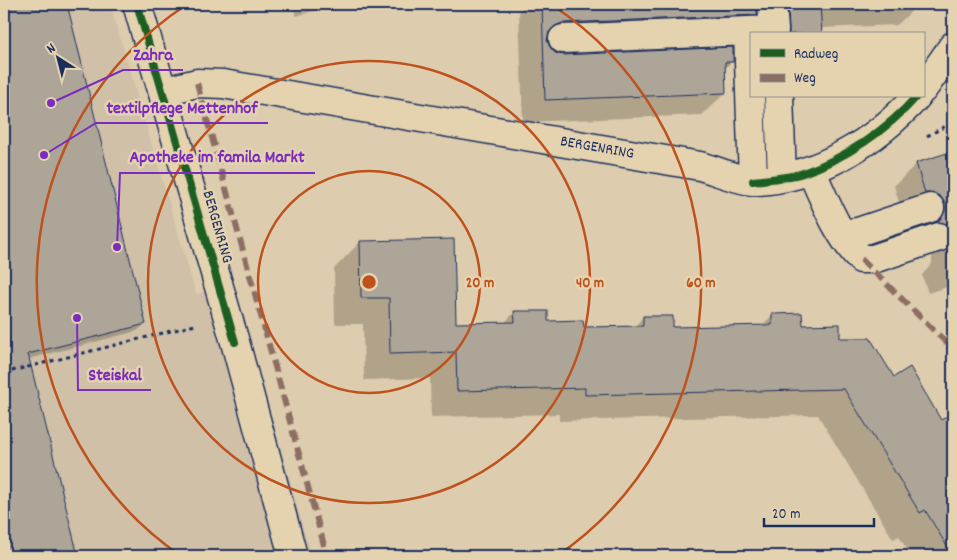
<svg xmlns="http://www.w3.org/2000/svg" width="957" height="560" font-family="Dekko,sans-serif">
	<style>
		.built { fill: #cfc0a7 }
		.shadow { fill: #0003 }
		.building { fill: #aea599; stroke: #1b2f5e }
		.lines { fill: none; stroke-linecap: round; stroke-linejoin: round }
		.minor-casing { stroke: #1b2f5e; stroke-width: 31 }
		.path { stroke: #1b2f5e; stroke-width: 3; stroke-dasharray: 4 4; stroke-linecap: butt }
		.minor { stroke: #e5d3b0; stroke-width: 28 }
		.quiet { stroke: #8d6e63; stroke-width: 6; stroke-dasharray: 12 6; stroke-linecap: butt }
		.cycleway-casing { stroke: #e5d3b0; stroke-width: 11 }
		.cycleway { stroke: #1b5e20; stroke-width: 8 }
		.ring { fill: none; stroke: #bf511c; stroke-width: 2.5 }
		.labels { text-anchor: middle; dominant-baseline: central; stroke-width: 5; stroke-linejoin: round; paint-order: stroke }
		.street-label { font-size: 16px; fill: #1b2f5e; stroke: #e5d3b0 }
		.centre { fill: #bf511c; stroke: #e5d3b0; stroke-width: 2.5 }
		.ring-label { font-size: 15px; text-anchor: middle; font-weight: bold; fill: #bf511c; stroke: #e5d3b0; stroke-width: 5; stroke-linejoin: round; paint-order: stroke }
		.leader { fill: none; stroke: #7b2cbf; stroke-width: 2 }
		.callout-dot { fill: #7b2cbf; stroke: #e5d3b0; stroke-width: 2 }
		.callout-label { font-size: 18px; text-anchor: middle; font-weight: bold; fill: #7b2cbf; stroke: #e5d3b0; stroke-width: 5; stroke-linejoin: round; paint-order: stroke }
	</style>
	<rect width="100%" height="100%" fill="#ddccad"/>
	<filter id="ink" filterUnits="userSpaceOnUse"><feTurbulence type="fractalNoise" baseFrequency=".02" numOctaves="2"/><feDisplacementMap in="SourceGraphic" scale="10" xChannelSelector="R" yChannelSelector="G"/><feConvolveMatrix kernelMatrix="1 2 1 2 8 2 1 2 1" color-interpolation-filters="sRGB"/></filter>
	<g filter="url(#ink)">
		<!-- built -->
		<path class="built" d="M4,4H110L196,294L235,285L311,556H4Z"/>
		<!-- shadow -->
		<path class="shadow" d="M4,4H66L145,324L137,331L28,359L76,556H4Z
			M292,4H338L296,16Z
			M526,4H919L897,25L820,28V34H765L763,18L756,12L733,37L548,45L556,54L564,56L732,61L724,70L725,93L702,115L523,122L519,11Z
			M953,152V285L928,293L922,275L932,264V255L926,247L923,226L918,218L903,215L894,186L916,164Z
			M360,242L454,324L504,323L515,312L546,323L582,329L633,328L643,317L671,328L761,327L772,315L839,340L893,378L941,421L949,416L953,423V556H911L899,536L893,539L818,415L559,421V414L431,417L430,378L364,380L363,324H335L334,269Z"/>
		<!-- building -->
		<path class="building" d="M4,4H67L146,324L28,354L78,556H4Z
			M542,4H757V15L562,23L555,26L549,32L547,40L550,47L555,53L563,55L733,47V62H725L726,93L545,100Z
			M788,4H820L822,34H789Z
			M953,151V231L949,225L936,222L945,212V203L941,197L934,193H925L916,163Z
			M454,239L456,323L515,322L514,311H548V321L583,320L584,327L643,326V316H673V327L772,325V314L802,313L803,325L840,324V338H870L894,377L910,367L941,420L953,412V556L925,510L920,513L844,389L585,395V388L457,391L456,352L390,354L389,298H361L360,241Z"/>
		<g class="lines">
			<defs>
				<path id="minor" d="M137,4L235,342L293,556
					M748,31L774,30L772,4
					M563,39L748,31L753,181
					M923,89L953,46
					M164,91L197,83L223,84L700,166C715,170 740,181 755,181C816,179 877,141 917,96
					M779,96L782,177
					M811,170C825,201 837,234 861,259H873L939,237
					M842,234L858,232L930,208"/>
			</defs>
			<!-- minor casing -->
			<use href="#minor" class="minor-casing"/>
			<!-- path -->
			<path class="path" d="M927,136L953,122
				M4,373L195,325"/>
			<!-- minor -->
			<use href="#minor" class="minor"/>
			<!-- quiet -->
			<path class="quiet" d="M197,83L327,556
				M861,259L953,349"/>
			<defs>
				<path id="cycleway" d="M137,4L235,342
					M753,181C769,179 788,178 803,173C846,158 887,130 917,96"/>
			</defs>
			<!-- cycleway casing -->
			<use href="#cycleway" class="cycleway-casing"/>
			<!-- cycleway -->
			<use href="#cycleway" class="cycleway"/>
		</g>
	</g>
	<!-- distance rings -->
	<g class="ring">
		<circle cx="369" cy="282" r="111"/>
		<circle cx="369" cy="282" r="221"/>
		<path d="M181 556A332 332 0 0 1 186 5M552 5A332 332 0 0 1 557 556"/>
	</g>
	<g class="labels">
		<!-- street labels -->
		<g class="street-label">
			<text transform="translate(597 148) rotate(10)">BERGENRING</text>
			<text transform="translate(217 227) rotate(74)">BERGENRING</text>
		</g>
	</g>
	<circle cx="369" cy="282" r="8" class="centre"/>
	<g class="ring-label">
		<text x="480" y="287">20 m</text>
		<text x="590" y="287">40 m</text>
		<text x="701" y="287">60 m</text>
	</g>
	<!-- callouts -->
	<path class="leader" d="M51 103L123 70H183M44 155L96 123H268M117 247L120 173H315M77 318L78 390H151"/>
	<g class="callout-dot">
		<circle cx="51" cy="103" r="5"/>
		<circle cx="44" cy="155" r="5"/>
		<circle cx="117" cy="247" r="5"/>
		<circle cx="77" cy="318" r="5"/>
	</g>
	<g class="callout-label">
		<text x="153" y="60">Zahra</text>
		<text x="182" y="113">textilpflege Mettenhof</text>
		<text x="217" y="162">Apotheke im famila Markt</text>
		<text x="115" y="380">Steiskal</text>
	</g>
	<!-- margin -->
	<rect width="957" height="560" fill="none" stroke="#e5d3b0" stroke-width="20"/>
	<rect x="10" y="10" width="937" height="540" fill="none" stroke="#1b2f5e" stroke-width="2" filter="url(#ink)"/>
	<!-- legend -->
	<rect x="750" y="32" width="175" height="65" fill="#e5d3b0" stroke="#94918f"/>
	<rect x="760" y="49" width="25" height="8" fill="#1b5e20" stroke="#94918f"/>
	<text x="794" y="58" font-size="15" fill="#1b2f5e">Radweg</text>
	<rect x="760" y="74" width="25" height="8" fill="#8d6e63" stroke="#94918f"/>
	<text x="794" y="82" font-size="15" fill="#1b2f5e">Weg</text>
	<!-- north arrow -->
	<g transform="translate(58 58) rotate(324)" stroke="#e5d3b0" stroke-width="4" paint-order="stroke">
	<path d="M0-4L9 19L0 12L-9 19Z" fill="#1b2f5e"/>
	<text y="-8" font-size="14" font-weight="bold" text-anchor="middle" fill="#1b2f5e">N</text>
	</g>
	<!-- scale -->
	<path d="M764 518v8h110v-8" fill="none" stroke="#1b2f5e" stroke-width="2.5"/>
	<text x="772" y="518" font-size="15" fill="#1b2f5e" stroke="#e5d3b0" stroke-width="4" paint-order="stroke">20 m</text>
</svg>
